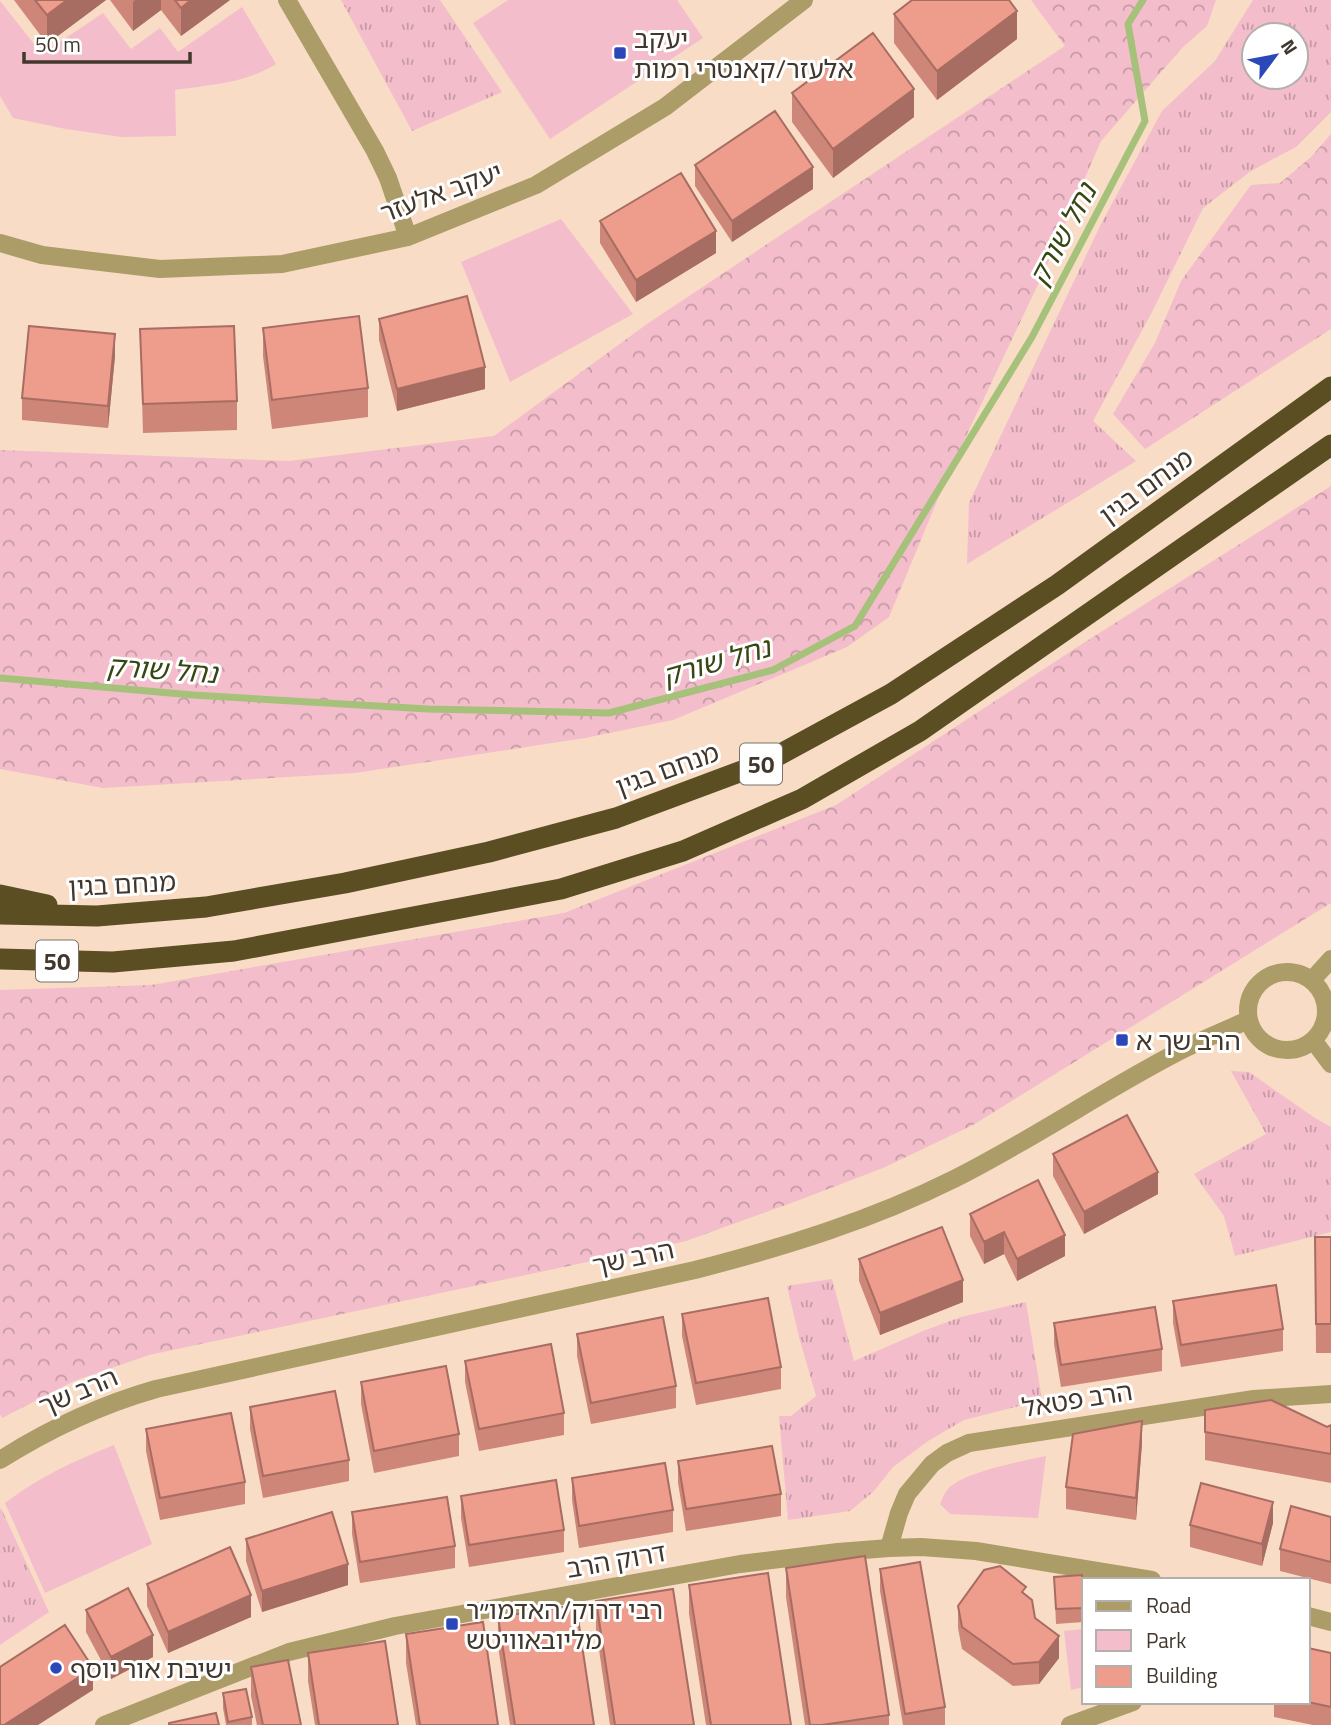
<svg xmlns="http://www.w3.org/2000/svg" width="1331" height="1725" font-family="'Titillium Web','Noto Sans Hebrew',sans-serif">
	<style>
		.grass { fill: url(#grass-tufts); fill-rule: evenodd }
		.forest { fill: url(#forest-crowns) }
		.park { fill: #f3bdcb }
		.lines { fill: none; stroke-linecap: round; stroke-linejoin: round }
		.stream { stroke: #a6c179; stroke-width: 7 }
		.minor { stroke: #ab9c68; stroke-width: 18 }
		.highway { stroke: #5a4e22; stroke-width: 21 }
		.wall { fill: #cd8678 }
		.shaded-wall { fill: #a76d62 }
		.building { fill: #ee9c8c; stroke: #a76d62; stroke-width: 2 }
		.poi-dot { fill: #2c47b7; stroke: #fff; stroke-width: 2.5 }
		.labels { text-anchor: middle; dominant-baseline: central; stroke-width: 6; stroke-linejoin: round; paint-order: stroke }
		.shield { fill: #fff; stroke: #7a736c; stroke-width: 2 }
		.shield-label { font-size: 24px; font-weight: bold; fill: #41372d }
		.poi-label { font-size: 26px; fill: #41372d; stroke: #fff; text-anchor: start }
		.street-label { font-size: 26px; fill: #41372d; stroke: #fff }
		.water-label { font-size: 28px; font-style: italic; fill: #364712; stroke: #fff }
	</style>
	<defs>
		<pattern id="grass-tufts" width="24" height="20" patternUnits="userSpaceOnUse" patternTransform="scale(1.75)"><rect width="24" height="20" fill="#f3bdcb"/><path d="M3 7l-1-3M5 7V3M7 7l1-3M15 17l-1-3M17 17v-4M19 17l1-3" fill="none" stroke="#c69aa5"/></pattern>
		<pattern id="forest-crowns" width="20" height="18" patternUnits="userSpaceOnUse" patternTransform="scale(1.75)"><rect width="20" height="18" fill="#f3bdcb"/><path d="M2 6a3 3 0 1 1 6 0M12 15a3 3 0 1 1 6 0" fill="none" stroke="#c69aa5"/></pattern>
	</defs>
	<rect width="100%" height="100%" fill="#f8dcc5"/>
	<!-- grass -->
	<path class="grass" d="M341,0H440L502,92L412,131Z
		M1253,0H1331V112L1296,147L1251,171L1203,208L1152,312L1093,421L1136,461L967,564L969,503L1101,224L1162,111L1215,61ZM1296,35V77H1254V35Z
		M1231,1071L1249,1072L1315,1118L1331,1127V1232L1235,1256L1224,1216L1194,1174L1266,1134Z
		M832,1279L854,1361L923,1331L961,1317L1026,1302L1042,1400L964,1420L928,1441L893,1467L873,1492L850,1511L788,1520L779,1416H791L816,1396L799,1337L787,1286Z
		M1,1508L49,1612L0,1645V1510Z"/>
	<!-- forest -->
	<path class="forest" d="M1031,0H1216L1207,26L1182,48L1101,141L1042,276L949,472L889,617L847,647L673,720L585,738L355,773L103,788L0,769V450L289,461L494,436L647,324L1065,46Z
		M1331,134V329L1145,449L1113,414L1155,343L1181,281L1251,185L1280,183L1311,157Z
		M1331,486V903L973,1125L883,1168L794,1202L686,1241L149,1355L74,1381L2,1418L0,1414V990L151,985L564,913L836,805L1082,644Z"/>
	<!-- park -->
	<path class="park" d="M508,0H677L703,38L550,139L473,23Z
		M0,1L42,54L103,13L131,49L160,28L178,52L242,7L276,64C246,83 210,85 175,90L176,136L121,137L66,129L13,118L0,96Z
		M561,219L633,314L510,382L461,262Z
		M114,1445L152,1544L45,1593L5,1503C39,1477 74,1461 114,1445Z
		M1046,1456L1038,1518L950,1514L940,1504C942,1500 944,1493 948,1489C963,1472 1022,1461 1046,1456Z
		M1084,1629V1687L1071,1690L1064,1631Z"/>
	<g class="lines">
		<!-- stream -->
		<path class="stream" d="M0,678L193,695L428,709L609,713L773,670L855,626L1032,337L1145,121L1128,24L1143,0"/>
		<!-- minor -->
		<path class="minor" d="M287,0L375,151L388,178L408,237
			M0,243L42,255L160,269L282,264L408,237L536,185L665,107L804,0
			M1248 1011a39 39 0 1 1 78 0a39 39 0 1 1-78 0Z
			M1312,980L1331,959
			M1313,1040L1331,1064
			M0,1460C49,1429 100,1405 156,1389L695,1270C784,1247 872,1220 954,1179C1030,1141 1101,1092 1176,1053C1199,1041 1224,1031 1248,1020
			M889,1548L899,1513L907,1494L932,1464L947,1453L969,1443L1254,1399L1331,1394
			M1308,1616L1331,1622
			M104,1725L289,1652L395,1626L740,1564L838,1552L889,1548L921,1547L976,1551L1152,1580
			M1070,1725L1133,1702"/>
		<!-- highway -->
		<path class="highway" d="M0,895L47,905
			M0,914L97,916L206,907L345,883L489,852L616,818L766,762L891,694L1057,585L1331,387
			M0,959L113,962L234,951L561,889L683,851L802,799L920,731L1331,445"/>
	</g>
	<!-- wall -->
	<path class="wall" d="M14,0H106L47,44Z
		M110,0H230L181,36L161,10L133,31Z
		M894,14L1017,39L937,100L894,43Z
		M792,93L914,117L833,178L792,122Z
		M695,165L813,189L732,242L695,186Z
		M600,221L716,253L636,302L600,243Z
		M379,319L485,389L397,411L379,340Z
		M263,328L368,388V417L272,429L263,356Z
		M140,329L237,401V430L143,433Z
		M115,356L108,428L22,420V398Z
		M1053,1154L1158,1194L1084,1234L1053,1176Z
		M970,1214L1065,1256L1017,1281L1004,1254L984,1264L970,1236Z
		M1315,1237H1331V1353H1316Z
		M859,1259L963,1302L880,1335L859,1281Z
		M1173,1301L1283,1329V1351L1181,1367L1173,1323Z
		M682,1314L781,1367V1389L696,1405L682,1336Z
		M1054,1323L1162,1349V1371L1061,1387L1054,1344Z
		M577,1334L676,1386V1408L591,1424L577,1356Z
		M465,1361L564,1413V1435L479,1451L465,1382Z
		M361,1382L459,1434V1456L374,1473L361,1404Z
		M250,1407L349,1460V1481L263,1498L250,1429Z
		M1205,1410L1327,1427L1331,1425V1483L1205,1460Z
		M146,1429L245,1482V1504L160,1520L146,1451Z
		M1142,1443L1136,1520L1066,1509V1487Z
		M678,1461L781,1494V1516L686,1531L678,1483Z
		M572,1478L673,1510V1532L579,1548L572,1500Z
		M461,1496L564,1530V1552L469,1567L461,1518Z
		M352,1512L455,1546V1568L360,1583L352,1534Z
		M1331,1517V1584L1280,1571V1549Z
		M1273,1523L1262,1566L1190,1547V1525Z
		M246,1539L348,1585L262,1612L246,1561Z
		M786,1568L889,1715V1725H805L786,1597Z
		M880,1569L945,1707V1725H903L880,1591Z
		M1054,1577L1083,1608V1622L1056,1624Z
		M147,1584L251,1617L168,1653L147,1606Z
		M689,1585L791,1725H706L689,1614Z
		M1026,1595L1035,1618L1059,1658L1039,1684L1013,1686L962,1649L958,1628V1606Z
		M596,1601L694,1725H610L596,1629Z
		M86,1610L153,1657L111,1679L86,1632Z
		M498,1617L594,1725H510L498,1646Z
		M406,1634L498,1725H416L406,1663Z
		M308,1653L398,1725H315L308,1681Z
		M1331,1653V1725H1313L1274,1717V1702H1308Z
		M251,1667L301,1725H257L251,1696Z
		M223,1693L252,1717V1725H226L223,1708Z"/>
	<!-- shaded-wall -->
	<path class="shaded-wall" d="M67,0H106L47,44V15Z
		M135,0H161V10L133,31V2Z
		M191,0H230L181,36V8Z
		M1017,11V39L937,100V71Z
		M914,89V117L833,178V149Z
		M813,167V189L732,242V221Z
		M716,231V253L636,302V280Z
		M115,334V356L108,428V406Z
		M485,367V389L397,411V389Z
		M1158,1172V1194L1084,1234V1212Z
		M1004,1232V1254L984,1264V1242Z
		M1065,1235V1256L1017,1281V1259Z
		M963,1280V1302L880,1335V1313Z
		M1142,1421V1443L1136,1520V1498Z
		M1273,1502V1523L1262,1566V1544Z
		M348,1564V1585L262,1612V1591Z
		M251,1595V1617L168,1653V1632Z
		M153,1635V1657L111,1679V1657Z
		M1059,1636V1658L1039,1684V1662Z
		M93,1668V1690L38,1725H4Z"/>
	<!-- building -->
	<path class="building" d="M35,0H67L47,15Z
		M175,0H191L181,8Z
		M912,0H1009L1017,11L937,71L894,14Z
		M873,33L914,89L833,149L792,93Z
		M775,111L813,167L732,221L695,165Z
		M681,173L716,231L636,280L600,221Z
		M467,296L485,367L397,389L379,319Z
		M359,316L368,388L272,400L263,328Z
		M29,326L115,334L108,406L22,398Z
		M234,326L237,401L143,404L140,329Z
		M1127,1115L1158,1172L1084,1212L1053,1154Z
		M1038,1180L1065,1235L1017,1259L1004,1232L984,1242L970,1214Z
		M942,1227L963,1280L880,1313L859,1259Z
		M1315,1237H1331V1324H1316Z
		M1276,1285L1283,1329L1181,1345L1173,1301Z
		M768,1298L781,1367L696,1383L682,1314Z
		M1155,1307L1162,1349L1061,1365L1054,1323Z
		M663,1317L676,1386L591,1403L577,1334Z
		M551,1344L564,1413L479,1429L465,1361Z
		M446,1366L459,1434L374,1451L361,1382Z
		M335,1391L349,1460L263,1476L250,1407Z
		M1271,1400L1327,1427L1331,1425V1454L1205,1432V1410Z
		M231,1413L245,1482L160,1498L146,1429Z
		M1142,1421L1136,1498L1066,1487L1073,1434Z
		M772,1446L781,1494L686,1509L678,1461Z
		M665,1463L673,1510L579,1526L572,1478Z
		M556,1480L564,1530L469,1545L461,1496Z
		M1201,1483L1273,1502L1262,1544L1190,1525Z
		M447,1497L455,1546L360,1562L352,1512Z
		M1291,1506L1331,1517V1562L1280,1549Z
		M332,1512L348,1564L262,1591L246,1539Z
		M230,1547L251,1595L168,1632L147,1584Z
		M865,1556L889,1715L822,1725H810L786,1568Z
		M920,1562L945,1707L905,1714L880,1569Z
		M1000,1566L1026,1587L1022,1592L1032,1600L1035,1618L1059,1636L1039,1662L1013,1664L962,1627L958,1606L984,1570Z
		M768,1573L791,1725H711L689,1585Z
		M1082,1575L1083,1608L1056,1609L1054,1577Z
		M128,1588L153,1635L111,1657L86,1610Z
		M673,1589L694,1725H615L596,1601Z
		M576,1605L594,1725H515L498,1617Z
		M483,1622L498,1725H420L406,1634Z
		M65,1625L93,1668L4,1725H0V1667Z
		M385,1641L398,1725H319L308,1653Z
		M1308,1648L1331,1653V1707L1308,1702Z
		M288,1660L301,1725H263L251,1667Z
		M246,1689L252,1717L228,1722L223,1693Z
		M216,1713L219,1725H169V1723Z"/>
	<!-- markers -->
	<g class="poi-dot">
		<rect x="613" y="46" width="14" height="14" rx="3.5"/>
		<rect x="1115" y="1033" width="14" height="14" rx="3.5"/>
		<rect x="445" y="1617" width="14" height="14" rx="3.5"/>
		<circle cx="56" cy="1668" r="7"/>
	</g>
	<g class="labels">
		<!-- shield labels -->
		<g class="shield">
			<rect x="740" y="743.5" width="42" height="41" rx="5"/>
			<rect x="36" y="940.5" width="42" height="41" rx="5"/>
		</g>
		<g class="shield-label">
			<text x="761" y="764">50</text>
			<text x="57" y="961">50</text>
		</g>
		<!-- poi labels -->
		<g class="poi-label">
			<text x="634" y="38">יעקב<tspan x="634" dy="30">אלעזר/קאנטרי רמות</tspan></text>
			<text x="1136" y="1040">הרב שך א</text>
			<text x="466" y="1609">רבי דרוק/האדמו״ר<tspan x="466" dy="30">מליובאוויטש</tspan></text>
			<text x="70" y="1668">ישיבת אור יוסף</text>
		</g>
		<!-- street labels -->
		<g class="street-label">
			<text transform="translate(441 192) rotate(-20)">יעקב אלעזר</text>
			<text transform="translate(1146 486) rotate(-36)">מנחם בגין</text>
			<text transform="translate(667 769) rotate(-20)">מנחם בגין</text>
			<text transform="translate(122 884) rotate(-3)">מנחם בגין</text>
			<text transform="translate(633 1257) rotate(-12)">הרב שך</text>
			<text transform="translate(78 1391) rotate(-23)">הרב שך</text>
			<text transform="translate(1077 1399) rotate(-9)">הרב פטאל</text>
			<text transform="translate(616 1560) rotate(-10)">דרוק הרב</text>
		</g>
		<!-- water labels -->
		<g class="water-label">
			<text transform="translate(1062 234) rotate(-62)">נחל שורק</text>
			<text transform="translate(716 661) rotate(-16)">נחל שורק</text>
			<text transform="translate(162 669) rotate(4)">נחל שורק</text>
		</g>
	</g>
	<!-- legend -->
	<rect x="1082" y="1578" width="228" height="126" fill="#ffffff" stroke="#b3afab" stroke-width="2"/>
	<rect x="1096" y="1601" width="35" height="10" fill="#ab9c68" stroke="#b3afab" stroke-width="2"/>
	<text x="1146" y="1613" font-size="21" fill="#41372d">Road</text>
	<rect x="1096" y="1630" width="35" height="21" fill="#f3bdcb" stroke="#b3afab" stroke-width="2"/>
	<text x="1146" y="1648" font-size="21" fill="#41372d">Park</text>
	<rect x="1096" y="1666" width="35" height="21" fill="#ee9c8c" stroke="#b3afab" stroke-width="2"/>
	<text x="1146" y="1683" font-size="21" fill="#41372d">Building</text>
	<!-- north arrow -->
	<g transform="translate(1275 56) rotate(58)"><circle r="33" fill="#ffffff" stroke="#b3afab" stroke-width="2"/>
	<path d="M0-5L12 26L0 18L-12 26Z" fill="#2c47b7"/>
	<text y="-10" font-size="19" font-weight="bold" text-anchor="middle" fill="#41372d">N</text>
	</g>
	<!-- scale -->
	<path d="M24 52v10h166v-10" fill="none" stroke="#41372d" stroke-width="3.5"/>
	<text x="35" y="52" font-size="21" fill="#41372d" stroke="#ffffff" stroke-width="5" paint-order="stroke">50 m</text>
</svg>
